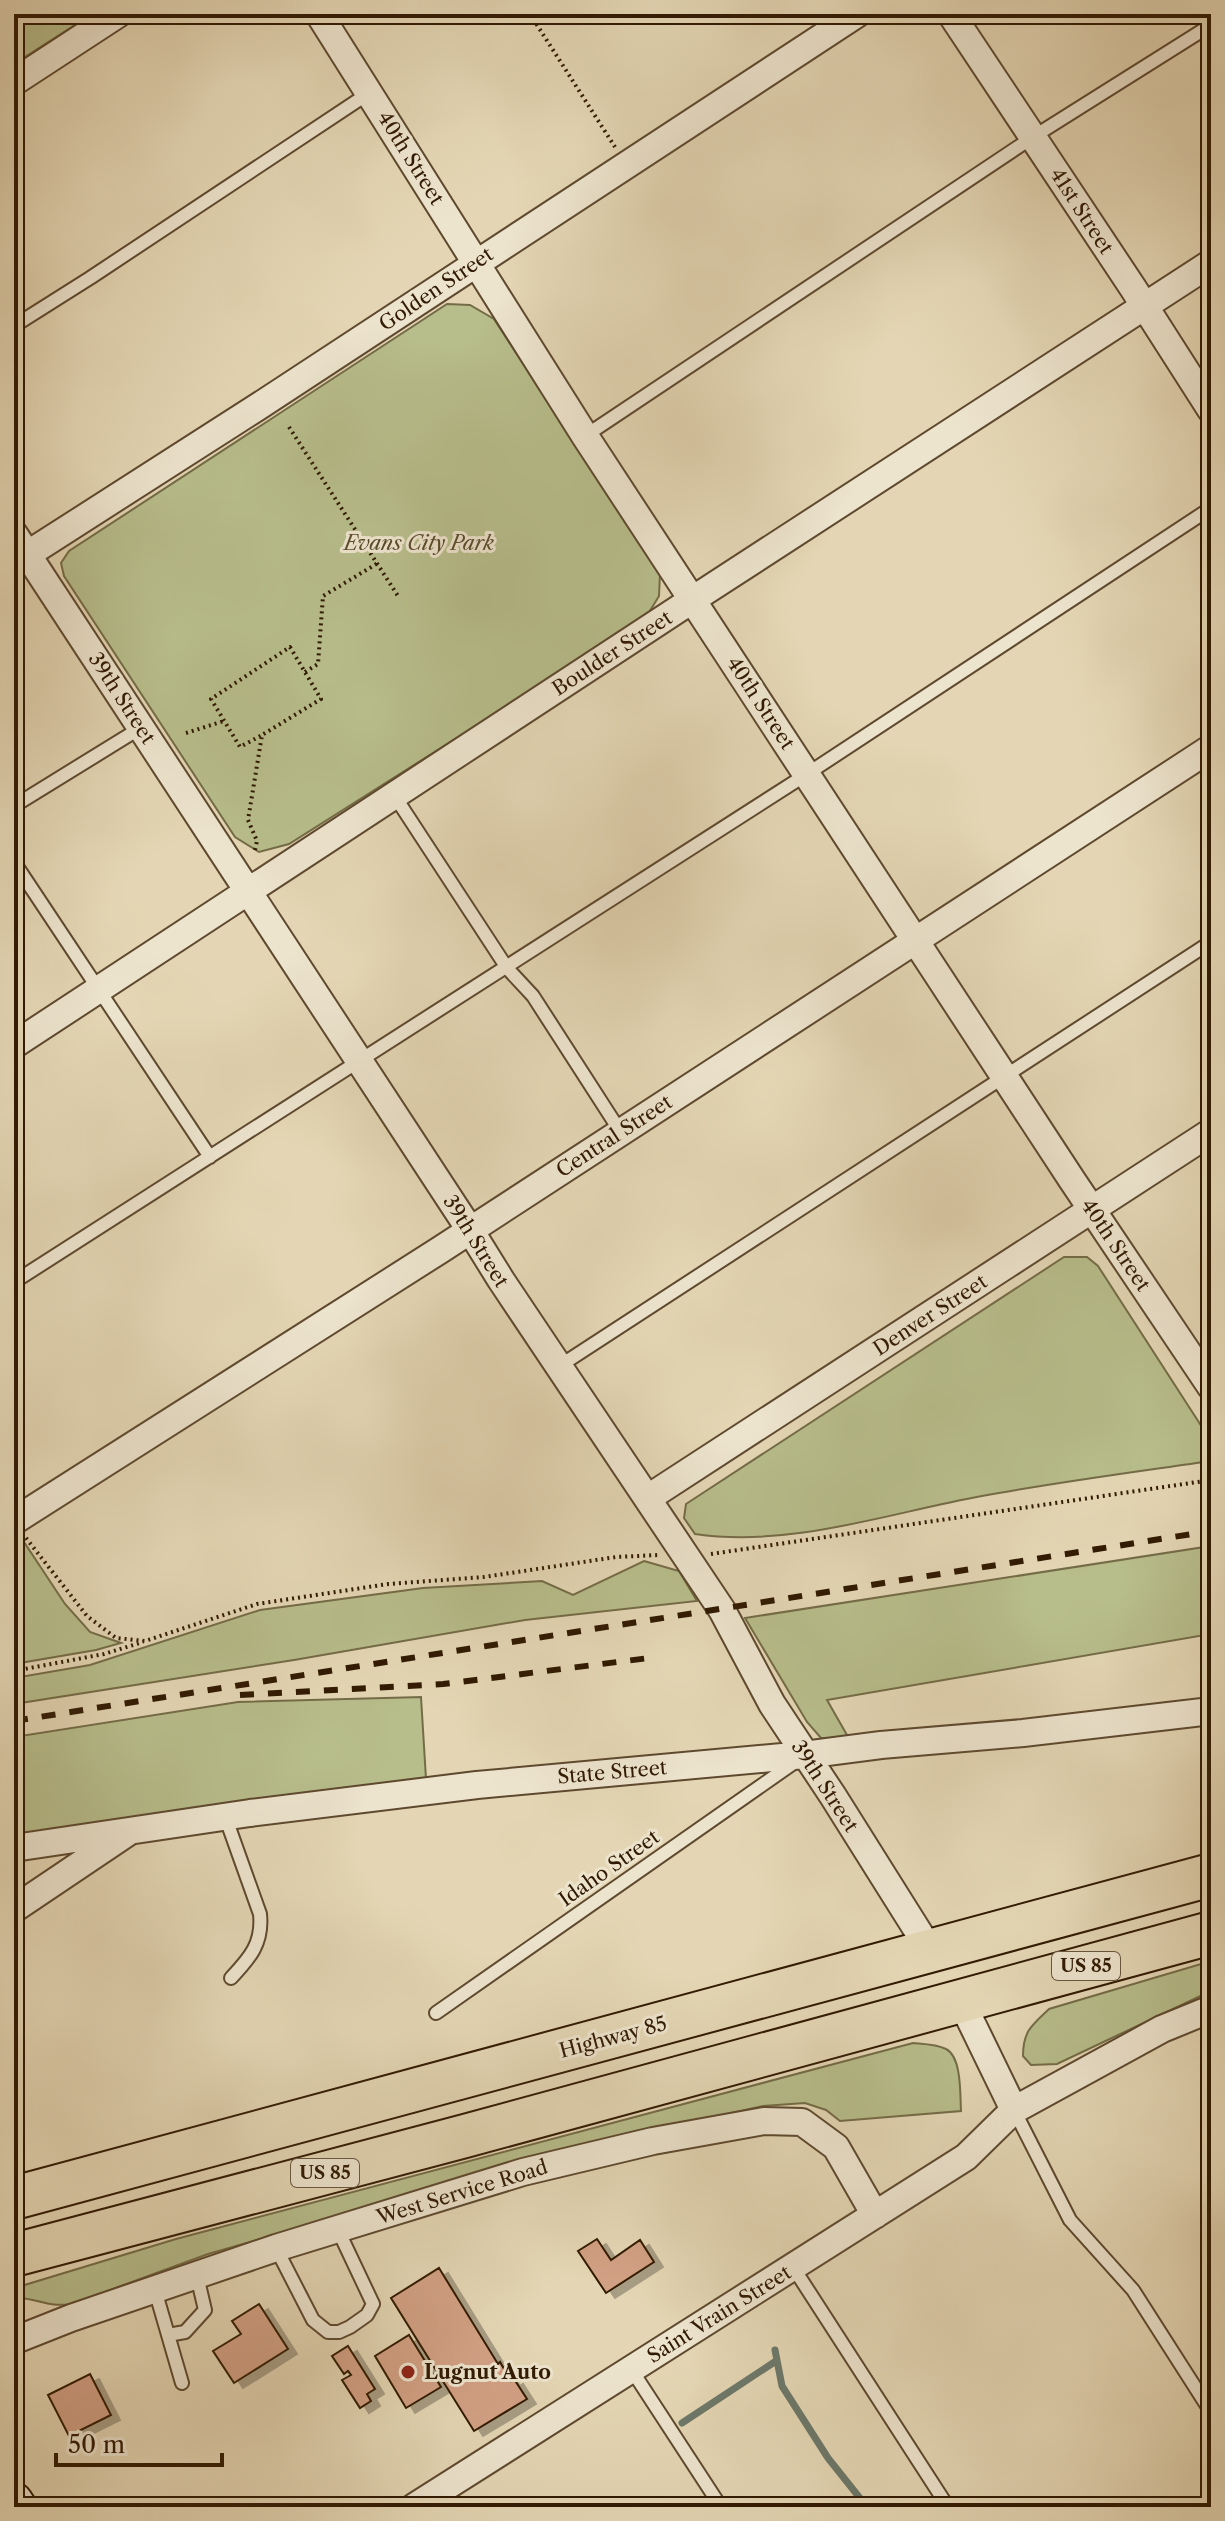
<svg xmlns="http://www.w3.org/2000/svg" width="1225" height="2521" font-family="'Libre Caslon Text',serif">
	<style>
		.green { fill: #b7bd8b; stroke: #746c47; stroke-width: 2 }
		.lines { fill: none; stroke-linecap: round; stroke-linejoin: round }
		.stream { stroke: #6d796b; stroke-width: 7 }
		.building { fill: #d2a084; stroke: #311a03; stroke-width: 2; filter: url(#shadow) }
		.service-casing { stroke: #5e492f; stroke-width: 16 }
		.minor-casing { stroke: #5e492f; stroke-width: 30 }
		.secondary-casing { stroke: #311a03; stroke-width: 40 }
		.trunk-casing { stroke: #311a03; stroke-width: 46 }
		.path { stroke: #311a03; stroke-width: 4; stroke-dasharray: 2 4; stroke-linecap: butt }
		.service { stroke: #ede4ce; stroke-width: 12 }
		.minor { stroke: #ede4ce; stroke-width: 26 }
		.secondary { stroke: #ede4ce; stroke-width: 36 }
		.trunk { stroke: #e4d6b4; stroke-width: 42 }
		.rail { stroke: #311a03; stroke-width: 6; stroke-dasharray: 14 14; stroke-linecap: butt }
		.poi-dot { fill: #8f2418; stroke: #ede4ce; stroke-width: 3 }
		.labels { text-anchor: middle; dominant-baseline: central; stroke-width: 6; stroke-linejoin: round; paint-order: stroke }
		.shield { fill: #ede4ce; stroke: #695740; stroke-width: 2 }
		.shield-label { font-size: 18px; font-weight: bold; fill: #311a03 }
		.street-label { font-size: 20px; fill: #311a03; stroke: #ede4ce }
		.park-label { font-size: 20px; font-style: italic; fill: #594b2c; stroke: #ede4ce }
		.poi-label { font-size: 20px; font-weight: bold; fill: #311a03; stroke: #ede4ce; text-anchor: start }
	</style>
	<defs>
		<filter id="shadow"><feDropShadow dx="9" dy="5" stdDeviation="0" flood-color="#0004"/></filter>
	</defs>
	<rect width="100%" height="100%" fill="#e4d6b4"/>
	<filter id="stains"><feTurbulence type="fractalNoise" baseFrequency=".0025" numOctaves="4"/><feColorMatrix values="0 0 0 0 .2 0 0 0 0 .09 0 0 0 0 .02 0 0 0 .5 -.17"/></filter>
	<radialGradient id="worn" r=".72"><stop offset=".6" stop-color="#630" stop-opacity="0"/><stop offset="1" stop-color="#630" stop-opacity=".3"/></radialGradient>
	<!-- green -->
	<path class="green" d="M14,14H92L14,64Z
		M447,304L470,305L494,319L660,574L659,596L645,619L289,844L259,852L235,837L64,576L61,563L69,551Z
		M1064,1257H1087L1098,1266L1211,1441V1461C1135,1472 1058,1482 982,1496C888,1513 791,1548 695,1534L684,1518L686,1504Z
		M24,1542L65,1604L90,1632L121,1643L96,1650L14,1664V1548Z
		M1211,1546V1634L827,1700L851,1742L821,1738L807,1722L745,1618Z
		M644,1561L679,1571L697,1601L525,1620L294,1660L14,1704V1678L90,1665L260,1610L423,1588L542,1581L573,1595Z
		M421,1697L426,1779L14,1837V1737L238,1702Z
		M1211,1961V1991L1057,2064L1031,2065L1023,2056C1023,2031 1032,2025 1049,2009Z
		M913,2043C924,2044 936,2044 946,2049C962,2057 960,2095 961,2111L840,2121L826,2110L805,2103L763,2106L573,2149L208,2254L72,2304C46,2308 37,2297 14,2298V2289L18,2287L176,2239Z"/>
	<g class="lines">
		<!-- stream -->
		<path class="stream" d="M775,2350L782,2386L828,2458L867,2507
			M682,2423L776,2361"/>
	</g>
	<!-- building -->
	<path class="building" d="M597,2239L611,2260L640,2240L654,2262L606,2293L578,2251Z
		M439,2268L498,2364L500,2362L511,2381L514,2379L527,2399L474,2431L391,2298Z
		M259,2304L288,2349L234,2383L213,2351L241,2334L232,2321Z
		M409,2335L441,2387L406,2408L375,2356Z
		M348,2346L375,2389L367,2394L371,2401L360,2408L342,2380L351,2375L348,2371L344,2374L332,2356Z
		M90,2374L111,2415L69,2436L48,2395Z"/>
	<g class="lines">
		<defs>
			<path id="service" d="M14,326L90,278L369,93
				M585,436L1033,137L1211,25
				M394,795L507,968L533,996L620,1131
				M14,806L142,727
				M14,862L210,1157
				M14,1282L807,774L1211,508
				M558,1367L1211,942
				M225,1816L260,1914C263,1943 250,1958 231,1978
				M436,2013L795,1762
				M1014,2110L1070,2220L1133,2290L1211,2412
				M276,2248L313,2320L328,2332H339L350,2327L367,2315L373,2304L338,2230
				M793,2267L948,2507
				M155,2290L182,2383
				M168,2335L185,2332L205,2310L197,2276
				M631,2369L721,2507"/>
			<path id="minor" d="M319,14L585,436L1072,1180L1211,1387
				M951,14L1133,288L1211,410
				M14,82L118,14
				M14,534L470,1230L501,1280L722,1610L772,1704L833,1796L931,1952
				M14,563L256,408L857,14
				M14,1045L692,600L1211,263
				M648,1498L1211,1132
				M14,1521L440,1250L1211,748
				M14,1848L250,1813L477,1785L804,1755L881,1745L1023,1733L1211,1711
				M14,1909L127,1833
				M960,1999L1014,2110
				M18,2339L71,2318L276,2248L523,2172L653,2141L764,2121L802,2122L836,2147L875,2215
				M414,2507L966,2157L1014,2110L1162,2029L1211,2009"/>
			<path id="secondary" d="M14,2501L18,2507"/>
			<path id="trunk" d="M14,2198L1211,1875
				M14,2255L465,2136L1211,1933"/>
		</defs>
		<!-- service casing -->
		<use href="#service" class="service-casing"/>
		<!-- minor casing -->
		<use href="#minor" class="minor-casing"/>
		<!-- secondary casing -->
		<use href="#secondary" class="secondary-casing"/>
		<!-- trunk casing -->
		<use href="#trunk" class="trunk-casing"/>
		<!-- path -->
		<path class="path" d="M530,14L615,147
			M289,427L398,596
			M305,672L318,664L323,596L378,563
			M186,733L224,721
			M255,850L257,841L248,820L262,735L321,699L290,647L211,699L240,747L262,735
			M26,1538L87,1616L116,1638L145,1641L257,1604L388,1584L484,1577L616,1557L658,1555
			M711,1554L1211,1480
			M14,1671L104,1654L143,1642"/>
		<!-- service -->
		<use href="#service" class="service"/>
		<!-- minor -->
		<use href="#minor" class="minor"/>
		<!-- secondary -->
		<use href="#secondary" class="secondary"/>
		<!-- trunk -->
		<use href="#trunk" class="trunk"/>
		<!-- rail -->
		<path class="rail" d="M240,1695L443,1684L657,1657
			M14,1721L1211,1531"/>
	</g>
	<!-- markers -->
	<circle class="poi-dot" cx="408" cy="2372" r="8"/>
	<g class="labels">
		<!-- shield labels -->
		<g class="shield">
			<rect x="1052" y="1952" width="68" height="28" rx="6"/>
			<rect x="291" y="2159" width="68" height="28" rx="6"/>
		</g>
		<g class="shield-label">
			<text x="1086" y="1966">US 85</text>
			<text x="325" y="2173">US 85</text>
		</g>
		<!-- street labels -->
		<g class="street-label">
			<text transform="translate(411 158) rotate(58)">40th Street</text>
			<text transform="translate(1082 211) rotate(57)">41st Street</text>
			<text transform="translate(436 289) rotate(-34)">Golden Street</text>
			<text transform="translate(612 653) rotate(-33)">Boulder Street</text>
			<text transform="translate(122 698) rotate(57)">39th Street</text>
			<text transform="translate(761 703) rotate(57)">40th Street</text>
			<text transform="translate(614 1136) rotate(-33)">Central Street</text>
			<text transform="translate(476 1241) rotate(58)">39th Street</text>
			<text transform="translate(1116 1245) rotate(56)">40th Street</text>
			<text transform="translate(930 1315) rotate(-33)">Denver Street</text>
			<text transform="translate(612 1772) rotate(-5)">State Street</text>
			<text transform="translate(825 1786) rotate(57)">39th Street</text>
			<text transform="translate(609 1868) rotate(-35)">Idaho Street</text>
			<text transform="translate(613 2037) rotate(-15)">Highway 85</text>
			<text transform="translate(462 2192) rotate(-17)">West Service Road</text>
			<text transform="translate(719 2314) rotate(-32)">Saint Vrain Street</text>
		</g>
		<!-- park labels -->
		<g class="park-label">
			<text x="419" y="543">Evans City Park</text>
		</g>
		<!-- poi labels -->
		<g class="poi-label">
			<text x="424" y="2372">Lugnut Auto</text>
		</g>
	</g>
	<!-- margin -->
	<rect width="1225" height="2521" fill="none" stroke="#e4d6b4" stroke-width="48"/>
	<rect x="16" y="16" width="1193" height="2489" fill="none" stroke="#311a03" stroke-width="4"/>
	<rect x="24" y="24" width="1177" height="2473" fill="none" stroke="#311a03" stroke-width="2"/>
	<!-- scale -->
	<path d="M56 2453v12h166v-12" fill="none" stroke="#311a03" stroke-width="4"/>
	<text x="68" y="2453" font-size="24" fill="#311a03" stroke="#ede4ce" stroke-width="6" paint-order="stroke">50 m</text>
	<rect width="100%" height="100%" filter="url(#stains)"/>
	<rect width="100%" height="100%" fill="url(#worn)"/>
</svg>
